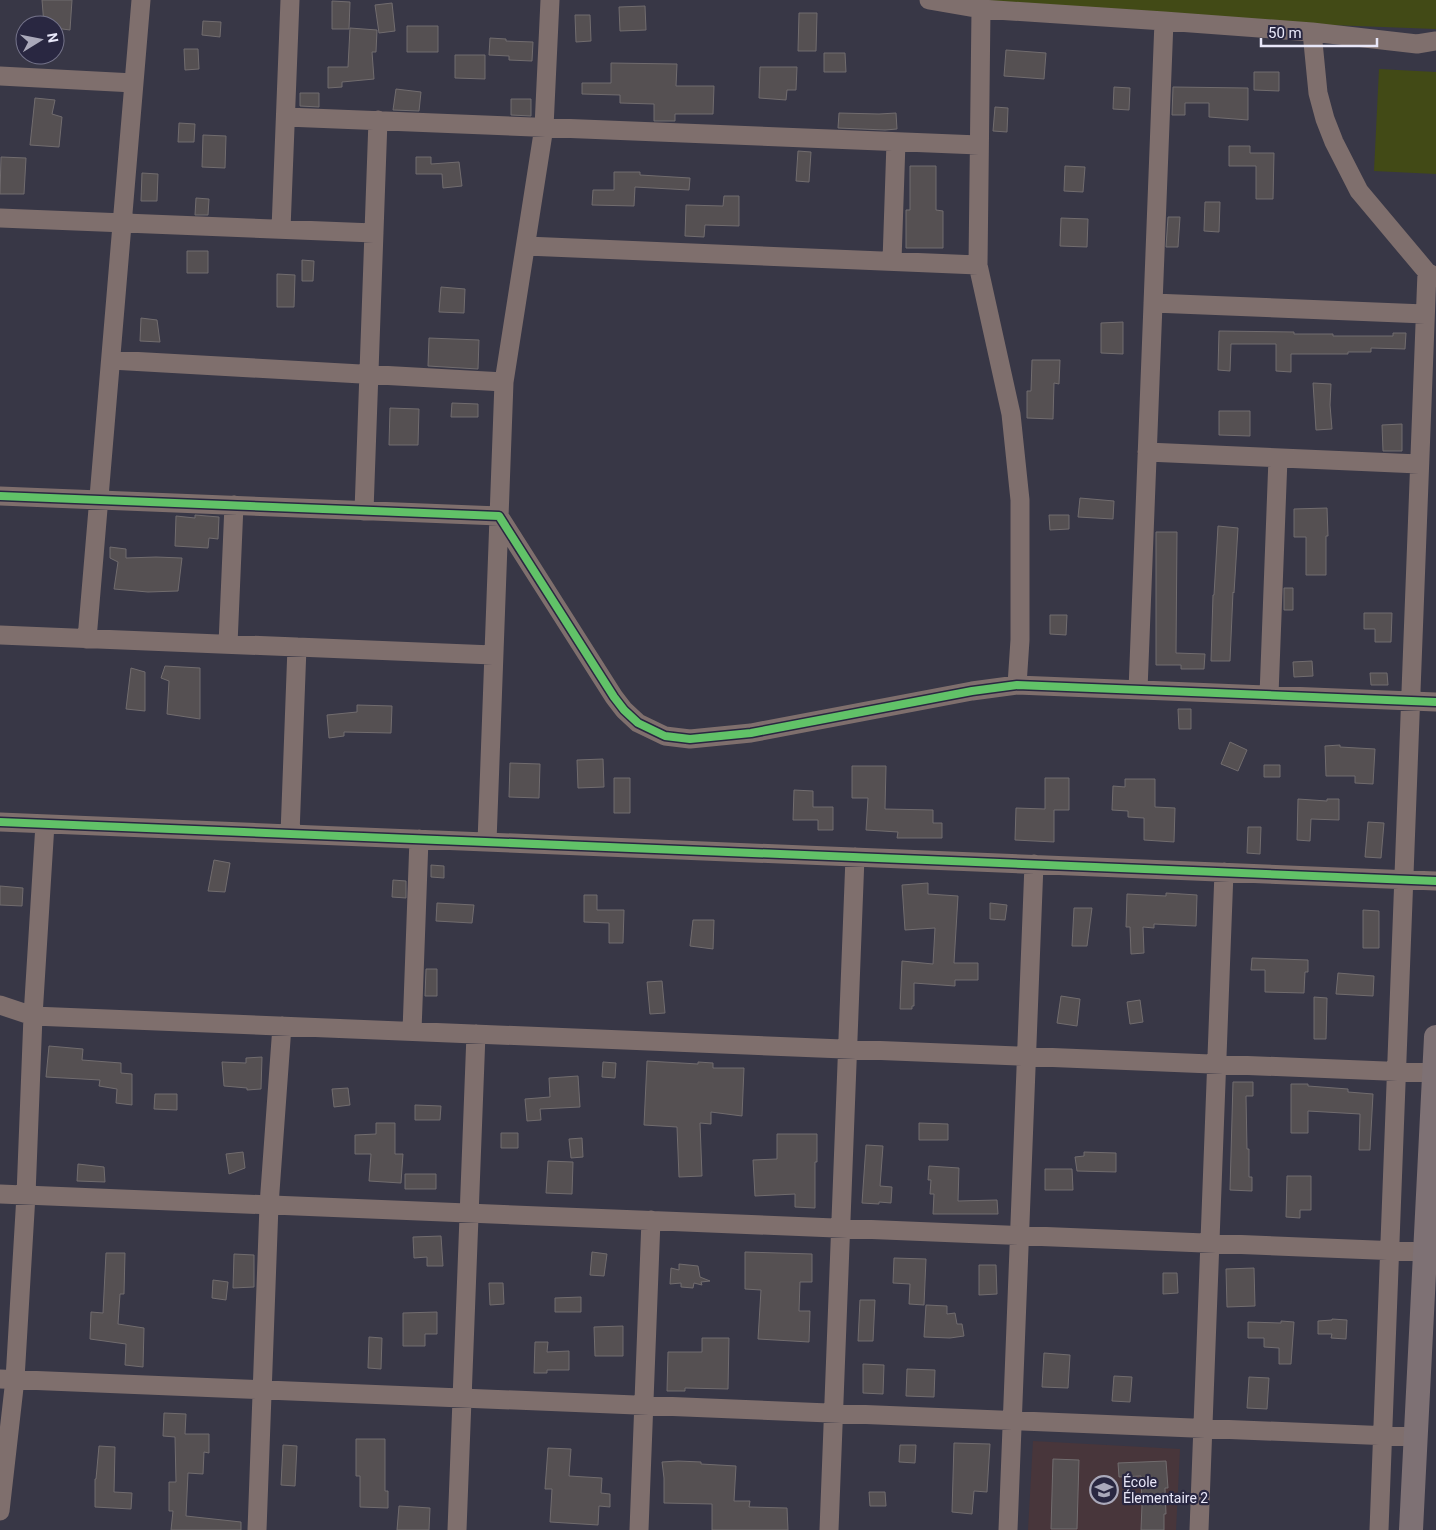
<svg xmlns="http://www.w3.org/2000/svg" width="1436" height="1530" font-family="Roboto,sans-serif">
	<style>
		.education { fill: #48363b }
		.green { fill: #424a16 }
		.building { fill: #555052; stroke: #716c6e }
		.lines { fill: none; stroke-linecap: round; stroke-linejoin: round }
		.minor { stroke: #7f6f6d; stroke-width: 19 }
		.major { stroke: #7e7174; stroke-width: 24 }
		.cycleway-casing { stroke: #292741; stroke-width: 11 }
		.cycleway { stroke: #61c268; stroke-width: 8 }
		.labels { text-anchor: middle; dominant-baseline: central; stroke-width: 4.5; stroke-linejoin: round; paint-order: stroke }
		.poi-label { font-size: 14px; fill: #e8e7f9; stroke: #292741; text-anchor: start }
	</style>
	<rect width="100%" height="100%" fill="#383746"/>
	<!-- education -->
	<path class="education" d="M1033,1441L1180,1449L1176,1530H1028Z"/>
	<!-- green -->
	<path class="green" d="M989,0H1436V29L989,12Z
		M1379,69L1436,72V174L1374,171Z"/>
	<!-- building -->
	<path class="building" d="M42,0H72L70,30L55,28V25H44Z
		M332,1L350,2L349,29H332Z
		M392,3L395,31L379,33L375,5Z
		M645,6L646,30L620,31L619,7Z
		M799,13H817L816,51H798Z
		M575,15H590L591,41L576,42Z
		M203,21L221,22L220,37L202,35Z
		M407,26H438V52H407Z
		M350,28L377,30L376,52H372L374,79L342,82V87L328,88V67H348Z
		M490,38L506,39V41L533,42L532,61L509,60V56L489,55Z
		M184,49H198L199,69L185,70Z
		M1006,50L1046,53L1044,79L1004,76Z
		M824,53H845L846,72H824Z
		M455,55H485V79L455,78Z
		M611,63L677,64L676,86H714L713,114H675V121H654V104L620,103V95L582,94V83H611Z
		M760,67H797L796,90H787L786,100L759,98Z
		M1254,72H1279V91L1254,90Z
		M1114,87L1130,88L1129,110L1113,109Z
		M1173,87L1248,88V120L1209,117V103H1185V115H1172Z
		M396,89L421,92L419,111L393,110Z
		M300,93H319V107L300,106Z
		M35,98L55,100L52,114L62,117L59,147L30,145Z
		M511,99H531V116L511,115Z
		M995,107L1008,108L1007,132L993,131Z
		M839,113L879,114L896,113L897,129L885,130L838,128Z
		M179,123L195,124L194,142H178Z
		M203,135L226,136L225,168L202,167Z
		M1229,146H1250V153H1274L1273,199H1256V166H1229Z
		M798,151L811,152L809,182L796,181Z
		M1,157L26,158L24,194H0Z
		M416,157H431V164L459,162L462,186L443,188L442,174H416Z
		M910,166H936V210L943,211V248H906V210H910Z
		M1065,166L1085,167L1083,192L1064,191Z
		M614,172H640V175L690,178L689,190L635,187L634,206L592,205L593,190H614Z
		M142,173L158,174L157,201H141Z
		M724,196H739V226L705,225L704,237L685,236L686,205L723,206Z
		M196,198L209,199L208,215H195Z
		M1205,202H1220L1219,232L1204,231Z
		M1168,217H1180L1178,247H1166Z
		M1061,218L1088,219L1087,247L1060,246Z
		M187,251H208V273H187Z
		M302,260L314,261L313,281H302Z
		M277,274L295,275L294,307H277Z
		M441,287L465,289L464,313L439,312Z
		M141,318L157,320L160,342L140,341Z
		M1123,322V354L1101,353V323Z
		M1219,331L1294,332V334H1333V336H1393V333H1406L1405,349L1371,348V352H1348V354H1291V372L1276,371V344H1231L1230,371L1218,370Z
		M429,338L479,340L478,369L428,366Z
		M1032,360H1060L1059,384L1054,383L1053,419L1027,418V391H1031Z
		M1313,383L1331,384L1330,405L1332,429L1316,430Z
		M452,403L478,404V417H451Z
		M390,408L419,409L418,445H389Z
		M1219,411H1250V436L1219,435Z
		M1402,424V451H1383L1382,425Z
		M1080,498L1114,501L1113,519L1078,517Z
		M1327,508L1328,536H1326V575H1306V537H1294V509Z
		M195,515L219,517L218,539L209,538L208,548L175,546L176,516L195,518Z
		M1049,515H1069V529L1050,530Z
		M1218,526L1238,528L1234,593L1233,592L1230,661H1211L1213,595H1214Z
		M1156,532H1177L1176,653L1205,654L1204,669H1181V665H1156Z
		M110,547L126,549V558L156,557L182,558L178,591L148,592L114,589L118,562L110,558Z
		M1284,588H1293V610H1284Z
		M1364,613H1392L1391,642H1375V629H1364Z
		M1050,615H1067L1066,635L1050,634Z
		M1312,661L1313,676L1294,677L1293,662Z
		M165,666L200,668V719L167,714L169,681L161,678Z
		M131,668L145,672V711L126,709Z
		M1370,673H1387L1388,685H1371Z
		M357,705L392,706L391,733L344,732V736L329,738L327,715L357,712Z
		M1178,709H1191V729H1179Z
		M1230,742L1247,750L1238,771L1221,764Z
		M1340,745V747L1375,749L1373,784L1355,783V776H1326L1325,746Z
		M603,759L604,787L578,788L577,760Z
		M510,763L540,764L539,798L509,797Z
		M1264,765H1280V777H1264Z
		M852,766H886L885,809L933,810V823H942V838H897L898,832L866,830L868,798H852Z
		M614,778H630V813H614Z
		M1045,778H1069V810H1054V842L1015,840L1016,808L1045,809Z
		M1125,779H1155V807L1175,808L1174,842L1144,840V818L1128,817V811L1112,810L1113,786L1125,787Z
		M794,790L813,791V807H833V830H818V820H793Z
		M1298,799L1327,801V799H1339V820L1311,819L1310,841L1297,840Z
		M1368,822L1384,823L1381,858L1365,857Z
		M1248,827H1261L1260,854L1247,853Z
		M214,860L230,863L225,892L208,891Z
		M431,865L444,866V878L431,877Z
		M393,880L406,881V898L392,897Z
		M928,883V894L958,896L954,963H978V980H955V986L914,983V1006H912V1009H900L902,961L933,964L935,928L905,930L902,885Z
		M0,886L23,888L22,906L0,905Z
		M1166,893L1197,895L1196,926L1154,924V928L1143,927L1144,953L1131,954L1130,927H1126L1127,894L1166,896Z
		M584,895H597V910H624L623,943H609V923L584,922Z
		M437,903L474,905L472,923L436,921Z
		M990,903L1007,905L1005,920L990,919Z
		M1074,908H1092L1087,946H1072Z
		M1363,910L1379,911V948H1363Z
		M693,920H714L713,949L690,946Z
		M1252,958L1308,960V972H1305L1304,993L1265,992V970H1251Z
		M426,969H437V996H425Z
		M1338,973L1374,976L1373,996L1336,994Z
		M662,981L665,1013L650,1014L647,982Z
		M1061,996L1080,999L1077,1026L1057,1023Z
		M1314,997L1327,998L1326,1039H1314Z
		M1140,1000L1143,1022L1130,1024L1127,1002Z
		M49,1046L83,1049L82,1060L121,1063V1073L132,1074V1105L116,1103L117,1089L99,1086L100,1080L46,1077Z
		M262,1057L261,1089L247,1090V1088L224,1086L222,1062L246,1063V1058Z
		M647,1061L698,1064V1062L713,1063V1068H744L742,1116L711,1112V1124L700,1123L702,1176L679,1177L677,1127L644,1125Z
		M603,1062L616,1063L615,1078L602,1077Z
		M578,1076L580,1107L540,1109L541,1120L527,1121L525,1099L550,1097L549,1078Z
		M1233,1082H1253V1096H1246L1247,1149H1249V1177H1252V1191L1230,1190Z
		M1291,1084H1308V1086L1348,1089V1092L1373,1094L1370,1150H1359L1360,1114L1308,1111V1133H1291Z
		M348,1088L350,1105L334,1107L332,1089Z
		M155,1094H177V1110L154,1109Z
		M415,1105L441,1106L440,1120H415Z
		M376,1123H395V1154H403L401,1183L369,1181L371,1154H355V1135L376,1134Z
		M919,1123L948,1124V1140H919Z
		M501,1133H518V1148H501Z
		M777,1134H817V1162H815V1208L795,1207V1194L755,1196L753,1160L777,1159Z
		M582,1138L583,1157L571,1158L569,1139Z
		M866,1145L883,1146L880,1186L892,1187L891,1203L879,1202V1204L862,1203Z
		M243,1152L245,1168L229,1174L226,1154Z
		M1084,1152L1116,1153V1172L1077,1171L1075,1157L1084,1156Z
		M548,1161L573,1162L572,1194L546,1193Z
		M78,1164L104,1167L105,1182L77,1181Z
		M929,1166L959,1168L958,1201L997,1200L998,1214H933L934,1194H930L931,1180H928Z
		M1045,1169H1072L1073,1190H1045Z
		M405,1174H436V1189H405Z
		M1287,1176H1311V1210H1300V1218L1286,1217Z
		M441,1236L443,1266H427V1257L414,1258L413,1237Z
		M592,1252L607,1254L604,1276L590,1275Z
		M745,1252L812,1254V1282H800L799,1311H810L809,1342L758,1339L761,1290L745,1289Z
		M106,1253H125L124,1294H120L118,1324L144,1328L143,1367L125,1365L126,1344L90,1339L91,1312L103,1313Z
		M234,1254L254,1255V1287L233,1288Z
		M894,1258L926,1259L924,1305L909,1304L910,1284L893,1283Z
		M679,1264L698,1266L700,1277L710,1281L701,1282L702,1285L694,1283L693,1288L681,1287V1283L670,1284L671,1268L679,1270Z
		M979,1265H996L997,1294L979,1295Z
		M1254,1268L1255,1306L1227,1307L1226,1269Z
		M1163,1273H1177L1178,1293L1163,1294Z
		M213,1280L228,1282L226,1300L212,1298Z
		M489,1283H503L504,1304L490,1305Z
		M581,1297V1312H555V1298Z
		M860,1300H875L873,1341H858Z
		M926,1305L947,1306V1314L955,1313L957,1324H962L964,1336L950,1338L924,1337Z
		M437,1312V1334H425V1346H403V1313Z
		M1332,1319L1347,1320L1346,1339L1331,1338L1332,1334H1318V1321L1332,1320Z
		M1281,1321L1294,1322L1291,1364H1279V1348L1264,1347V1338H1248V1322L1281,1323Z
		M623,1326V1356H595L594,1327Z
		M369,1337L382,1338L381,1369L368,1368Z
		M702,1338H729L728,1389L685,1388V1391H667L668,1352H702Z
		M535,1342H548L547,1352L569,1351V1370H547V1373H534Z
		M1044,1353L1070,1355L1068,1388L1042,1387Z
		M863,1364L884,1365L883,1394L863,1393Z
		M907,1369L935,1370L934,1397L906,1396Z
		M1114,1376L1132,1377L1130,1402L1112,1401Z
		M1249,1377L1269,1378L1267,1409L1247,1408Z
		M164,1413L186,1414L185,1434H209V1453L204,1452L203,1474L188,1473L186,1516L241,1522V1530H171L173,1511H169V1482H176L175,1437L163,1436Z
		M356,1439H385V1491H388V1508L360,1507V1476H356Z
		M954,1443L990,1444L987,1492L974,1491L972,1514L952,1512Z
		M283,1445L297,1446L295,1486L281,1485Z
		M900,1445H916L915,1463L899,1462Z
		M99,1446L115,1447L114,1492L132,1493L131,1509L95,1507V1479H96Z
		M548,1448L571,1449L569,1476L602,1478L601,1493L610,1494V1507L599,1506L598,1525L550,1522L552,1489H545Z
		M1053,1459L1079,1460L1077,1529H1051Z
		M678,1461L701,1462V1464L736,1466L734,1501H750L749,1507L787,1508L788,1530H712V1504L664,1503V1478L662,1462Z
		M1166,1461L1168,1488H1165L1166,1514H1164V1530H1141L1142,1505L1141,1476L1119,1477L1118,1463Z
		M869,1492H885L886,1506H870Z
		M399,1506L430,1508L429,1530H397Z"/>
	<g class="lines">
		<!-- minor -->
		<path class="minor" d="M929,0L981,9L1164,21L1312,32L1417,44L1436,41
			M981,9L978,265L1011,414L1020,500V640L1017,685
			M1312,32L1318,93L1325,119L1334,142L1359,191L1427,272L1436,277
			M0,76L134,83
			M286,117L979,145
			M0,218L374,233
			M281,229L290,0
			M526,246L978,265
			M892,261L896,142
			M1153,303L1425,314
			M111,360L504,382
			M1147,452L1419,464
			M0,496L499,516L614,697L624,710L638,723L665,736L690,739L751,733L972,691L1017,685L1436,702
			M364,511L378,120
			M0,635L493,655
			M87,639L141,0
			M228,644L234,505
			M1138,690L1164,21
			M1269,695L1278,458
			M0,822L1436,881
			M290,834L297,647
			M487,842L504,382L544,127L550,0
			M0,1005L33,1016L1434,1073
			M412,1031L419,839
			M0,1194L1424,1252
			M0,1379L1415,1437
			M0,1511L15,1379L26,1195L33,1016L45,824
			M257,1530L269,1205L282,1026
			M457,1530L476,1034
			M639,1530L651,1220
			M829,1530L855,857
			M1008,1530L1034,864
			M1199,1530L1224,872
			M1379,1530L1427,272"/>
		<!-- major -->
		<path class="major" d="M1411,1530L1436,1037"/>
		<defs>
			<path id="cycleway" d="M0,496L499,516L614,697L624,710L638,723L665,736L690,739L751,733L972,691L1017,685L1436,702
				M0,822L1436,881"/>
		</defs>
		<!-- cycleway casing -->
		<use href="#cycleway" class="cycleway-casing"/>
		<!-- cycleway -->
		<use href="#cycleway" class="cycleway"/>
	</g>
	<!-- icons -->
	<defs>
		<symbol id="school-ring" viewBox="-11 -11 22 22"><circle r="9.5" fill="#292741" stroke="#aaa9ba" stroke-width="1.5"/><path d="M0-5L7-2L0 1L-7-2ZM-4 1L0 2.5L4 1V4Q0 6-4 4Z" fill="#aaa9ba"/></symbol>
	</defs>
	<g fill-rule="evenodd">
		<use href="#school-ring" x="1088" y="1474" width="32" height="32"/>
	</g>
	<g class="labels">
		<!-- poi labels -->
		<g class="poi-label">
			<text x="1123" y="1482">École<tspan x="1123" dy="16">Élementaire 2</tspan></text>
		</g>
	</g>
	<!-- north arrow -->
	<g transform="translate(40 40) rotate(80)"><circle r="24" fill="#292741" stroke="#75748b"/>
	<path d="M0-4L9 19L0 12L-9 19Z" fill="#aaa9ba"/>
	<text y="-8" font-size="14" font-weight="bold" text-anchor="middle" fill="#e8e7f9">N</text>
	</g>
	<!-- scale -->
	<path d="M1261 38v8h116v-8" fill="none" stroke="#e8e7f9" stroke-width="2.5"/>
	<text x="1268" y="38" font-size="15" fill="#e8e7f9" stroke="#292741" stroke-width="4" paint-order="stroke">50 m</text>
</svg>
